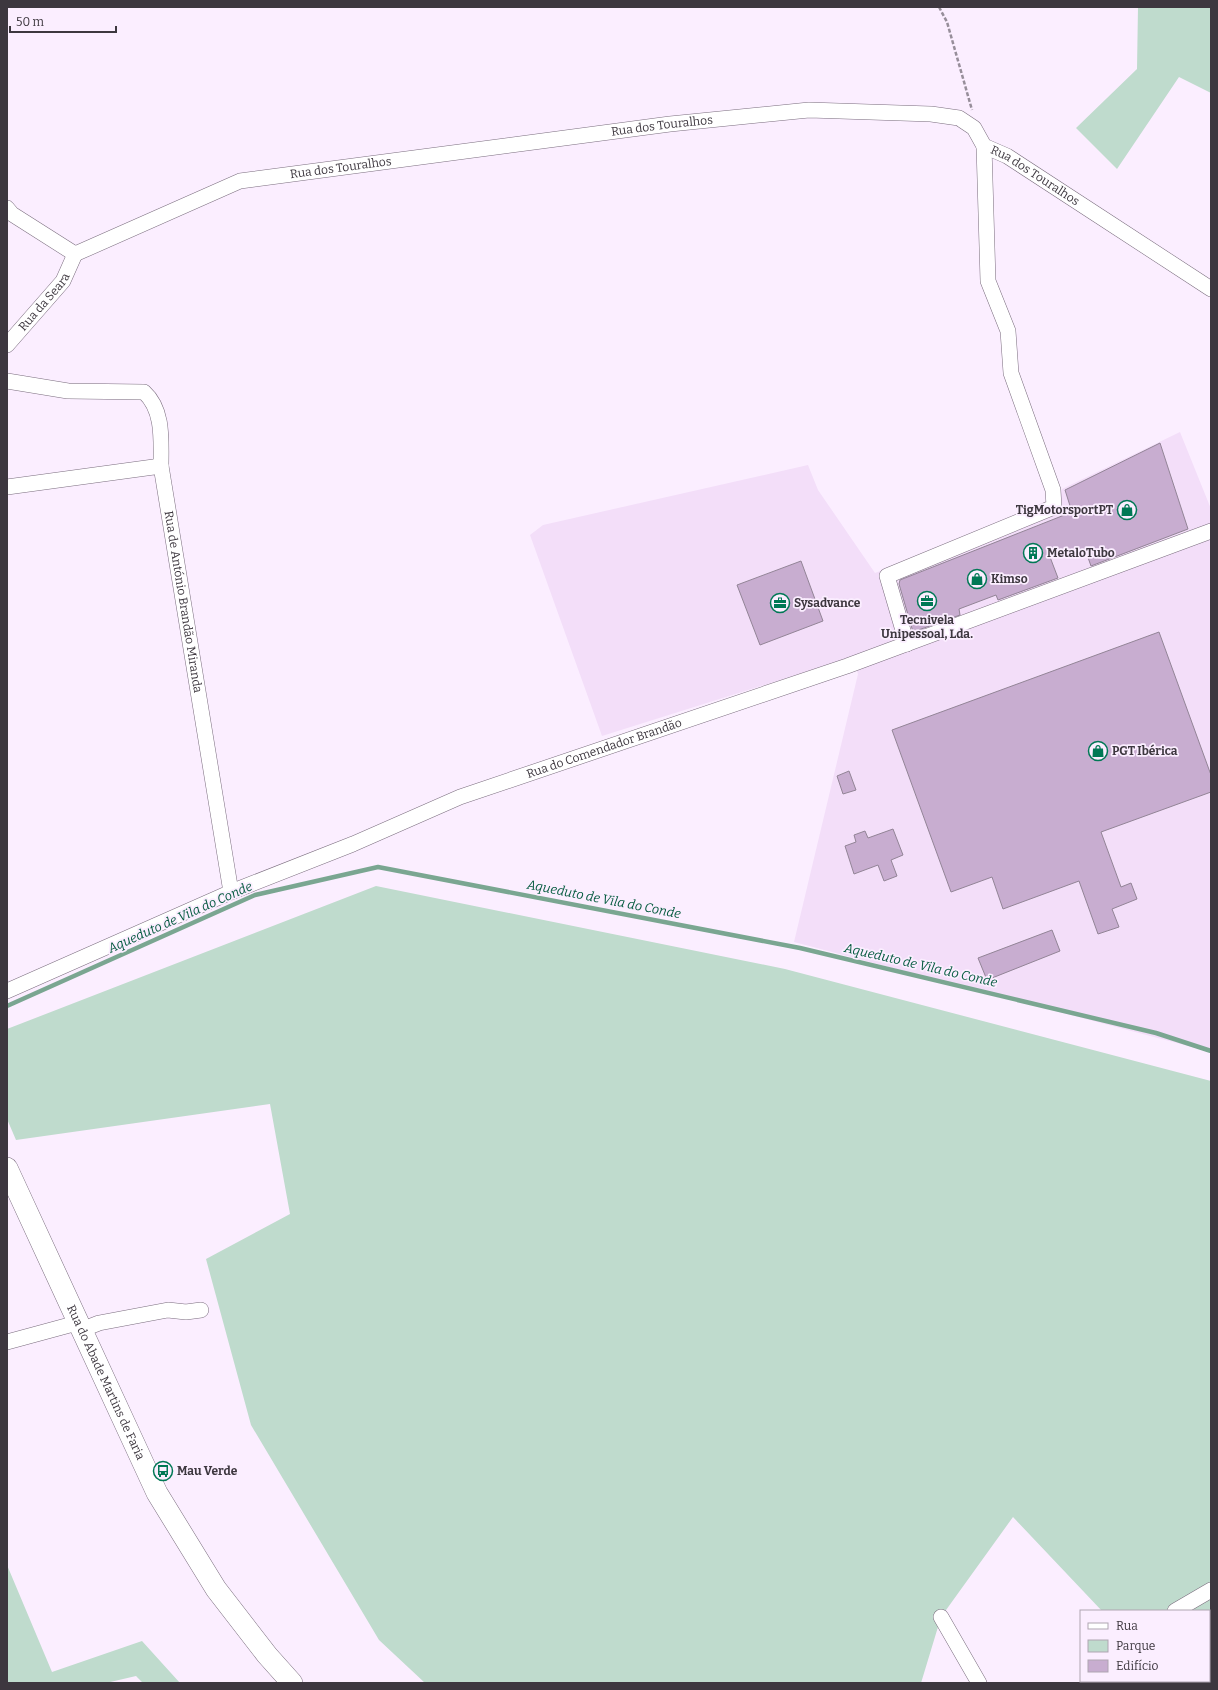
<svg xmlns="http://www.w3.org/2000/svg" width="1218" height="1690" font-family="Bitter,serif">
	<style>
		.built { fill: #f3def9 }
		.green { fill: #bfdbcd }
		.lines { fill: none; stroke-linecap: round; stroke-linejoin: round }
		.stream { stroke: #7aa691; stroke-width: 4.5 }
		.building { fill: #c8add0; stroke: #928496 }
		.street-casing { stroke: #7a6d7e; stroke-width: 16 }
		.secondary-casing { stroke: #7a6d7e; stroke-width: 22 }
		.path { stroke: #978e9a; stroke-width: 2.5; stroke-dasharray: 4 2; stroke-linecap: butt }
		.street { stroke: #fff; stroke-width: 15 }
		.secondary { stroke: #fff; stroke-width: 21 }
		.labels { text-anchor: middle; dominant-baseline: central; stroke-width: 3.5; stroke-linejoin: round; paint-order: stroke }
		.street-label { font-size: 12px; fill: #3d373f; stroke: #fbeeff }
		.poi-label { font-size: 12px; font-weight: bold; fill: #3d373f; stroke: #fbeeff; text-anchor: start }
		.water-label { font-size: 13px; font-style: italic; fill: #065b40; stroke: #fbeeff }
	</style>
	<rect width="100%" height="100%" fill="#fbeeff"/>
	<!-- built -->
	<path class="built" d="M1180,432L1211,509V1052L794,942L858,674L853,657L602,736L530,535L543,525L808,465L818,490L875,573L1042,510L1062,489Z"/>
	<!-- green -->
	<path class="green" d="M1138,7H1211V93L1179,77L1117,169L1076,128L1137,69Z
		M376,886L785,969L1211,1081V1683H1106L1107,1681H1209V1611H1102L1013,1517L941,1617L921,1683H425L379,1640L251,1425L206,1259L290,1214L270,1104L16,1140L7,1119V1029Z
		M7,1565L52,1672L142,1641L180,1683H143L136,1676L106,1683H7Z"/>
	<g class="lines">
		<!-- stream -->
		<path class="stream" d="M7,1006L255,895L378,867L800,948L1156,1033L1211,1051"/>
	</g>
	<!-- building -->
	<path class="building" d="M1160,443L1188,529L1091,566L1085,549L1050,557L1058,578L998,600L996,595L959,609L960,615L913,632L899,584L900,580L1072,512L1065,490Z
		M801,561L823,621L760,645L737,585Z
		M1159,632L1211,775V792L1101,832L1121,887L1131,883L1137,899L1112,909L1119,927L1098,934L1079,881L1003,909L992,877L951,892L892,730Z
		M849,771L856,790L843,794L837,776Z
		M893,829L903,855L891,860L897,876L884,881L878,865L854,874L845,846L856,842L854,835L865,831L868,838Z
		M1052,930L1060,951L987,980L978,958Z"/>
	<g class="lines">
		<defs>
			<g id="street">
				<path d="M7,208L12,214L75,254"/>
				<path id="s1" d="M75,254L240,181L670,124L809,110L931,114L959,118L974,128L984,146L1007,156L1211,289"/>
				<path id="s2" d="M7,345L63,281L75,254"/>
				<path d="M7,381L68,391L144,392C164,410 161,441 161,466"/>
				<path id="s3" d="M7,487L161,466L231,892"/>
				<path d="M907,644L887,576L1054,507L1053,490L1011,373L1008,331L988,281L984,146"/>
				<path id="s4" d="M7,991L231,892L353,844L460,797L847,666L1211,531"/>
				<path d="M81,1330L99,1323L168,1310L186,1312L201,1310"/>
				<path d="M7,1342L77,1323"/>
				<path d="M1175,1611L1211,1590"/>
				<path d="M941,1617L979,1683"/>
				<path d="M1099,1683L1100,1681"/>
			</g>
			<g id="secondary">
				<path id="s5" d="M7,1168L157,1493L216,1589L267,1655L292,1683"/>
			</g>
		</defs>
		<!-- street casing -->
		<use href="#street" class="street-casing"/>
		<!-- secondary casing -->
		<use href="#secondary" class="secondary-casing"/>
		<!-- path -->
		<path class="path" d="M939,7L947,22L972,110"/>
		<!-- street -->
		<use href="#street" class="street"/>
		<!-- secondary -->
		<use href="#secondary" class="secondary"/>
	</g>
	<!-- icons -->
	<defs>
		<symbol id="shop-ring" viewBox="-11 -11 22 22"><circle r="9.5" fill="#fbeeff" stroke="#007855" stroke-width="1.5"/><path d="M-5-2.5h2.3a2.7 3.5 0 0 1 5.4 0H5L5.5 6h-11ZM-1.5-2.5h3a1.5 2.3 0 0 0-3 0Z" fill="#007855"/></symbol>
		<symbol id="building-ring" viewBox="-11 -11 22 22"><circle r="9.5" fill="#fbeeff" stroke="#007855" stroke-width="1.5"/><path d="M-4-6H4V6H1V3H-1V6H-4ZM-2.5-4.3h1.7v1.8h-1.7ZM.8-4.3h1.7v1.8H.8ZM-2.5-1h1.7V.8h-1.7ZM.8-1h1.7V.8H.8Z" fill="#007855"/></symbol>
		<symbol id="office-ring" viewBox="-11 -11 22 22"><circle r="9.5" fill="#fbeeff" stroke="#007855" stroke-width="1.5"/><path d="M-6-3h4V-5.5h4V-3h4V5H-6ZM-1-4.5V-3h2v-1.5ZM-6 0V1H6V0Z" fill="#007855"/></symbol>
		<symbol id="bus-ring" viewBox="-11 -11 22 22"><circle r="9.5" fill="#fbeeff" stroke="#007855" stroke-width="1.5"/><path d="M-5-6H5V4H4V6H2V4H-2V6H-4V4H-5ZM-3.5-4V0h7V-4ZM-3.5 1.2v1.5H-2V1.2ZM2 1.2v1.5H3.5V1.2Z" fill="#007855"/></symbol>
	</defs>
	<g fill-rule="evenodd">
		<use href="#shop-ring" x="1116" y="499" width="22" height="22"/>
		<use href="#building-ring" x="1022" y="542" width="22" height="22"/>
		<use href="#shop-ring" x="966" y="568" width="22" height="22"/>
		<use href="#office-ring" x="916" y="590" width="22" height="22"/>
		<use href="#office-ring" x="769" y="592" width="22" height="22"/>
		<use href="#shop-ring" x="1087" y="740" width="22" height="22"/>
		<use href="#bus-ring" x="152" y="1460" width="22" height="22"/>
	</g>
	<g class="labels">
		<!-- street labels -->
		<g class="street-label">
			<text stroke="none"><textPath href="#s1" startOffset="606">Rua dos Touralhos</textPath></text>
			<text stroke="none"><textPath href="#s1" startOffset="282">Rua dos Touralhos</textPath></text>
			<text stroke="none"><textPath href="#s1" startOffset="1002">Rua dos Touralhos</textPath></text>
			<text stroke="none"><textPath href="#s2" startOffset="57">Rua da Seara</textPath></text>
			<text stroke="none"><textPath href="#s3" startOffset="293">Rua de António Brandão Miranda</textPath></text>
			<text stroke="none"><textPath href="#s4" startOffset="645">Rua do Comendador Brandão</textPath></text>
			<text stroke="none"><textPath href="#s5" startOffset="236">Rua do Abade Martins de Faria</textPath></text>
		</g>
		<!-- poi labels -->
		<g class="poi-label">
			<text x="1113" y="510" text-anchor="end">TigMotorsportPT</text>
			<text x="1047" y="553">MetaloTubo</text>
			<text x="991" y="579">Kimso</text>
			<text x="794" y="603">Sysadvance</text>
			<text x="927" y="620" text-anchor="middle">Tecnivela<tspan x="927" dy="14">Unipessoal, Lda.</tspan></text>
			<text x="1112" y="751">PGT Ibérica</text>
			<text x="177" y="1471">Mau Verde</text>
		</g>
		<!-- water labels -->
		<g class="water-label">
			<text transform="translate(604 899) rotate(11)">Aqueduto de Vila do Conde</text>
			<text transform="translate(180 917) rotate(-24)">Aqueduto de Vila do Conde</text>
			<text transform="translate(921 965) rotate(13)">Aqueduto de Vila do Conde</text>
		</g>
	</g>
	<!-- border -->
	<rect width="1218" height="1690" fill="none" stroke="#3d373f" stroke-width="16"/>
	<!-- legend -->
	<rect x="1080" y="1610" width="130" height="72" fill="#fbeeff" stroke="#afa5b2"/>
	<rect x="1088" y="1623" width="20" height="6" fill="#ffffff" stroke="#afa5b2"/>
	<text x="1116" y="1630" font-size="12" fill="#3d373f">Rua</text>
	<rect x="1088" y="1640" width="20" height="12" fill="#bfdbcd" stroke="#afa5b2"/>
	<text x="1116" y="1650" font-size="12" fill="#3d373f">Parque</text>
	<rect x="1088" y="1660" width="20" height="12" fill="#c8add0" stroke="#afa5b2"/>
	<text x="1116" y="1670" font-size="12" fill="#3d373f">Edifício</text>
	<!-- scale -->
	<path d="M10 26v6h106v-6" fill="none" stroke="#3d373f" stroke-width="2"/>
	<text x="16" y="26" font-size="12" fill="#3d373f" stroke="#fbeeff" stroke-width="3" paint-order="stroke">50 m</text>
</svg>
